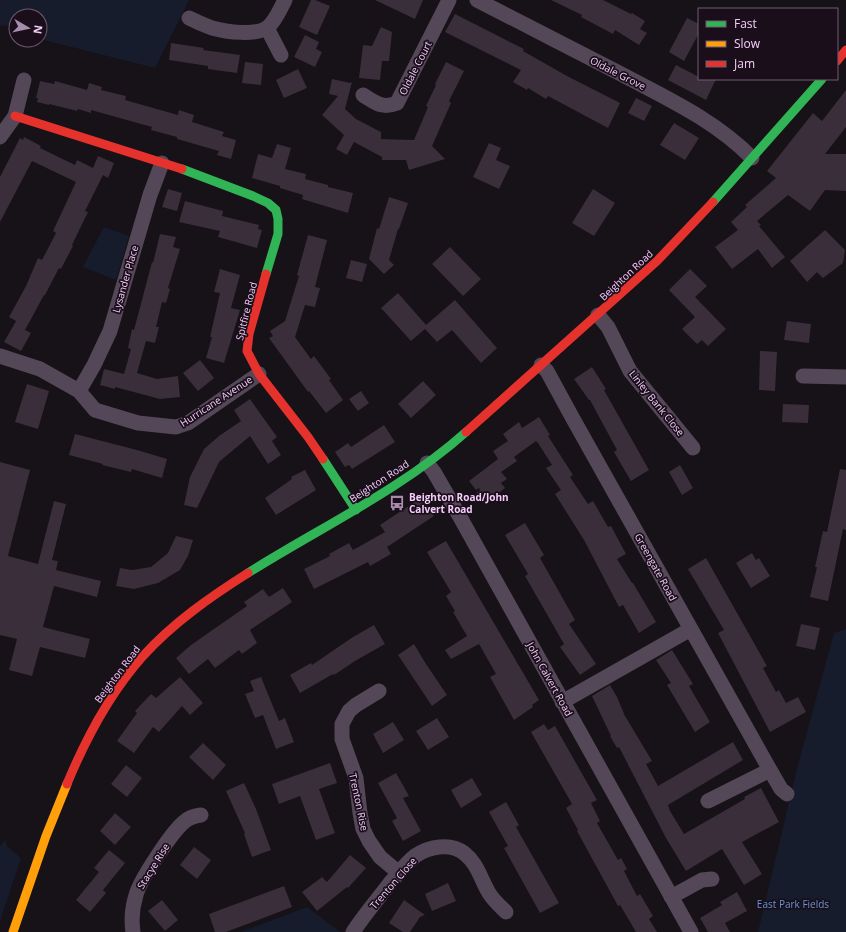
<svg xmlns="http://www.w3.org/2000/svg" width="846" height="932" font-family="'Open Sans',sans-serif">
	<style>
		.green { fill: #161c2b }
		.building { fill: #392e3a }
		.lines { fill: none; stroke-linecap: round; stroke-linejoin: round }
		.street { stroke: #544757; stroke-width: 15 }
		.fast { stroke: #30b455; stroke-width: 9 }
		.slow { stroke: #ff9f0a; stroke-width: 9 }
		.jam { stroke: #e5322d; stroke-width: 9 }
		.labels { text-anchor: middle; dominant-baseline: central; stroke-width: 3.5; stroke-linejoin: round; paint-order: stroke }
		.street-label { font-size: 10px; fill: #f3cef8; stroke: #1a0e1b }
		.poi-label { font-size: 10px; font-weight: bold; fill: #f3cef8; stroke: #1a0e1b; text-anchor: start }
		.park-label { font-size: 10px; fill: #6598cd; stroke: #1a0e1b }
	</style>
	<rect width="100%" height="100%" fill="#171118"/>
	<!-- green -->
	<path class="green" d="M0,0H189L155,68L40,39V16H16V27L14,25L0,26Z
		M104,227L129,236L116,280L83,267Z
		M846,629V932H758L798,765L834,633Z
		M5,840L7,846L21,858L0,921V846Z
		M307,907L340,932H241Z"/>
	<!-- building -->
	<path class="building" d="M311,0H315L330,6L317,35L299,27Z
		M375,0H423L415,19Z
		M551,0H603L631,14L632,13L645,21L640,29L647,33L639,45L615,30L613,34L581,17L582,15Z
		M455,14L524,49L523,51L567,76L620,103L608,128L548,96L546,99L528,88L527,90L513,82L521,70L445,32Z
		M687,18L699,24V33L684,61L669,52Z
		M381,27L392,32L389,61H382L380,80L359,78L363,45L372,46Z
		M305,35L319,42L316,49L322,52L315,67L294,57Z
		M171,43L204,48L203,50L240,55L237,73L208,69V66L169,60Z
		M245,62L263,64L261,85L242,83Z
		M446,62L464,71L449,101L451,103L432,146L445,159L409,170L406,160H382V157L354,142L347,155L336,149L344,135L322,115L338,96L329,94L332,79L350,83L352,82L345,109L356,119L381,132V139L414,140L428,107L426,106L436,85L435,84Z
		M676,65L699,77V79H716L706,100L668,80Z
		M298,69L307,88L284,98L276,80Z
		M40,81L54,84L55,81L87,90L89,83L102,87L101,90L126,96L125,100L178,115L179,110L194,115L192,122L224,132L222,136L236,140L231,159L217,155L219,151L177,139V137L151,130L152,127L91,110V113L78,109L77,111L49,104V105L37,102L38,98H36Z
		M846,90V127L825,154H846V191L825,190L810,211L788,195L757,221L761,225L759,226L785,257L772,268L758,249L732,269L715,247L738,230L731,222L747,207L745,205L776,178L767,171L813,113L822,121Z
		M636,98L652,106L644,121L628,113Z
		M674,123L699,138L685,160L660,145Z
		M24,137L41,146L40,148L75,165L77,160L93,168L98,156L114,163L108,178L103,175L85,211L88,212L72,245L73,246L61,269L59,268L45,295H44L25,330L31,333L21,351L4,342L16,321L9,317L26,286L38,258L42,260L56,233L53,231L76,182L32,161L0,222V177L20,138L23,140Z
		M489,143L501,148L496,160L510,166L499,189L473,177Z
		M277,144L291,148L285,169L306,174L305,179L328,185V187L353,193L348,213L302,199L303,195L280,188V186L252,178L258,154L272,158Z
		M168,189L182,193L177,211L162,207Z
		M593,189L615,203L594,236L572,223Z
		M389,197L408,203L399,229H398L389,260L394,265L384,274L369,259L377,228L379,229Z
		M185,201L223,211L222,216L259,225L258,229L262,230L257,248L218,237L220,231L179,222Z
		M825,230L845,250L843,263L823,278L817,272L807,282L790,261Z
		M160,234L176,237L173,247L180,249L168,288L170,289L166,303L162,302L156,327H159L155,343L146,341L137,373L157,379L178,376L180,397L160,399L115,387V389L100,385L104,369L124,374L131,349L128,348L132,329L134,330L152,262L153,263Z
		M308,235L327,240L315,287L320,288L315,307L305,305L295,337L311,359L314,356L331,379L329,380L343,400L326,413L309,391L308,392L269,338L273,336L270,331L285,321L299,276L297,275Z
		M450,247L481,279L463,296L432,264Z
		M351,260L367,264L362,282L346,278Z
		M220,269L240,275L231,308L240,310L224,363L206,358L212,337H210L220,293L214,292Z
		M690,269L707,286L695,297L726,329L708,346L702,340L697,344L682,329L695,317L669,290Z
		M398,293L426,325L455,300L497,348L481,363L452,330L437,342L425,329L411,341L381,308Z
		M787,321L811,324L809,343L784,340Z
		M760,351L777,352L775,391L759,390Z
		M200,360L214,378L198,391L183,373Z
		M592,367L606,389L604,390L649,470L631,481L614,452L617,450L590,400H589L574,379Z
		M423,381L436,395L411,418L398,404Z
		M27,384L49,391L38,429L15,422Z
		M361,391L369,403L358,411L349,399Z
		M250,399L277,437L272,441L281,455L268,464L250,436L219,462L197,508L184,505L190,477L204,449L219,436L241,421L234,410Z
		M783,404L809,405L808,423L782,422Z
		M539,417L550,435L548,436L573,475L570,477L588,504L593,501L608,527L611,526L626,554L617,559L632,583H633L656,622L639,633L623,605L619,607L584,540L555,494L561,490L546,468L552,465L538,443L536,441L514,457L517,461L501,472L507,479L501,483L505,488L485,504L476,493L480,490L479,488L476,490L469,481L498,459L493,451L508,441L503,434L519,422L522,428Z
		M384,425L395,442L352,469L349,465L345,467L335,452L348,443L351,447Z
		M75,434L137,450L167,459L162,478L132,469L131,472L102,465L103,464L69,455Z
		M0,462L30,470L8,556L38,564L54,501L66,504L52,560L58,561L56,570L101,581L97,597L54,586L43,627L90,639L85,658L40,647L32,676L9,670L17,639L0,635Z
		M680,465L693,488L682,495L669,472Z
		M840,469L846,470V530L843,529L828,601L810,597L817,567H815L823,531L827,532Z
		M305,470L316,490L276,515L265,498L292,479L291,477Z
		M422,497L434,516L387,547L391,554L370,566L368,562L314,589L304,569L330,556L329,554L349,543L353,550L385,532L380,525Z
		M525,523L544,555L540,558L575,620L569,624L596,664L580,675L560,647L564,644L525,576L528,574L505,535Z
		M176,536L193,540L188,556L180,570L158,583L134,589L116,586L120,568L132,570L151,567L168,553Z
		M446,541L539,700L532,705L533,707L514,720L490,677L496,674L479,644L451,659L445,650L467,636L453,612L455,611L446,596L451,592L427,552Z
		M752,553L756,560L759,558L770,576L751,588L736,563Z
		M706,558L767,666L763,668L776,692L779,690L786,703L798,697L806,712L770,732L718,633L724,630L688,569Z
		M283,588L292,602L250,630L257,643L242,654L239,650L215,668L208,659L189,674L176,658L191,645L247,606L244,602L263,589L269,597Z
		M801,624L820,628L815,650L796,646Z
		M374,625L385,644L355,661L334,675L333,674L300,693L290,675L311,663L312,665L353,637Z
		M414,644L426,664L447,695L432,706L398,655Z
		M672,650L693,684L689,686L710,722L695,732L667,685L671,683L656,660Z
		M180,677L203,703L190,715L182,706L159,732L153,727L134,753L117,741L137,713L135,711L151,694L156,698Z
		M261,677L279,721L285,718L294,742L276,749L263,715L255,718L245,694L254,691L250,681Z
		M610,685L617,697L625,716L652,761L646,764L658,786L733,742L743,760L668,805L670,811L684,834L745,799L744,797L761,788L779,822L742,842L762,874L744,885L722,849L686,871L666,838L619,747L617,748L610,736H611L592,696Z
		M437,718L449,737L428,750L416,731Z
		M393,722L404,740L383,753L373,734Z
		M544,724L548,730L555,726L597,800L591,803L600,821L597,823L618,860L621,858L627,869L624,871L637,896L640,894L653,916L649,919L657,932H636L620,905L618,906L577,831L578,830L566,808L572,804L531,732Z
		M203,743L226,765L213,780L189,757Z
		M330,763L337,783L319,789L335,833L316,840L300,796L279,804L272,784Z
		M126,765L142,778L127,797L111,784Z
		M396,773L409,796L403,798L421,831L403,841L392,821L397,818L378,783Z
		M472,778L482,795L461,808L451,790Z
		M244,783L256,809L271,850L252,857L244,834L245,833L226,791Z
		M506,802L519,825L516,827L559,903L540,913L504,848L508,846L489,812Z
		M115,813L131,827L115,845L100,831Z
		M194,847L211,860L197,879L180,865Z
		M109,850L125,863L103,890L106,893L90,912L76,900L99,872L94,868Z
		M350,855L366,868L348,888L347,887L317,911L302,892L322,877L327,882Z
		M448,883L456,901L432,911L425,894Z
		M284,886L292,907L226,932H215L209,914Z
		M737,892L747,911L725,923L730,932H708L700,918L722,905L720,902Z
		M162,900L178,920L165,931L148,911Z
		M404,900L425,915L420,917L410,932H403L389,923Z"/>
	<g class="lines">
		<!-- street -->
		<path class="street" d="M477,0C526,25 574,50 623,75C668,99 716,121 752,158
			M189,18C197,22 204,25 212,28C226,32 257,36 268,27C276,20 280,9 285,0
			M267,28L281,55
			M363,95C376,103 382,109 397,103L449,0
			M0,137L15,116L24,80
			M598,315L608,327L630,371L693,448
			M0,356L40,369L79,391L95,410L138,423L176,427L188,423L259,374
			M541,365L547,371L572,417L770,770L781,789L787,794
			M803,376L846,377
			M79,391L94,365L110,331L150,195L162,163
			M427,463L434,472L460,517L691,932
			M379,691L356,705L349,711L342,724V739L356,778L360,813L363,829L369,841L380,857L399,873
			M562,702L691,629
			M708,801L770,770
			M671,897L702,880L712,879
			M133,932C131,919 132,908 136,895C140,880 171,833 184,822C188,818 194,816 201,815
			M353,932C364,915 378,899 390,883C398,874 406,863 415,856C428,847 450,842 464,853C478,864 480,878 489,893C493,900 500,906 506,912"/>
		<!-- fast -->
		<path class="fast" d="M182,169L253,196L268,203L276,210L278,219V234L266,274
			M713,202L822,79
			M323,459L356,510
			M248,573C321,527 401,490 466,432"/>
		<!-- slow -->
		<path class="slow" d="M13,932L46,836L67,784"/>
		<!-- jam -->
		<path class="jam" d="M837,61L846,50
			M15,116L182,169
			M266,274L249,334L247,351L259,374L308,437L323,459
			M466,432L657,261L713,202
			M67,784C86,738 110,693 143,656C173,623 210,597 248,573"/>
	</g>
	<!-- icons -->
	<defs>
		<symbol id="bus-bare" viewBox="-9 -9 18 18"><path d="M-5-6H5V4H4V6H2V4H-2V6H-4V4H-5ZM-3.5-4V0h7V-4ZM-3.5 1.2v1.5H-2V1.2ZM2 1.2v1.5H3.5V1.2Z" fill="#a68caa" stroke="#1a0e1b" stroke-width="2.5" paint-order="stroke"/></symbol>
	</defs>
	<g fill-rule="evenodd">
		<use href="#bus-bare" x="386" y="492" width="22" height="22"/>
	</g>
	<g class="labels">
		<!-- street labels -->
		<g class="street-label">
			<text transform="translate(415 68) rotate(-63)">Oldale Court</text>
			<text transform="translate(618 73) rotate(27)">Oldale Grove</text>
			<text transform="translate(626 275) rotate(-43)">Beighton Road</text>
			<text transform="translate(125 279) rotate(-74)">Lysander Place</text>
			<text transform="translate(246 311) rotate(-76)">Spitfire Road</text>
			<text transform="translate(216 401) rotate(-33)">Hurricane Avenue</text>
			<text transform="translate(657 403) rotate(51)">Linley Bank Close</text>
			<text transform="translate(379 481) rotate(-33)">Beighton Road</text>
			<text transform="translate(656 567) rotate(61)">Greengate Road</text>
			<text transform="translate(117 674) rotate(-53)">Beighton Road</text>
			<text transform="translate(550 679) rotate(61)">John Calvert Road</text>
			<text transform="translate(359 802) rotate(78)">Trenton Rise</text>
			<text transform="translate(153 866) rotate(-58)">Stacye Rise</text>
			<text transform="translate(393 883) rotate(-49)">Trenton Close</text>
		</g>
		<!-- poi labels -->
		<g class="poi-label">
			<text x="409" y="497">Beighton Road/John<tspan x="409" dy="12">Calvert Road</tspan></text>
		</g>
		<!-- park labels -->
		<g class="park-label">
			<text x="793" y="904">East Park Fields</text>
		</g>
	</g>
	<!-- legend -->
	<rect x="698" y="8" width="140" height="72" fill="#1a0e1b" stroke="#715b73"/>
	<rect x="706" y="21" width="20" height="6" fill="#30b455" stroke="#715b73"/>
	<text x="734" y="28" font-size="12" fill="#f3cef8">Fast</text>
	<rect x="706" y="41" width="20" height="6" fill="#ff9f0a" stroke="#715b73"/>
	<text x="734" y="48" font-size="12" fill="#f3cef8">Slow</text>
	<rect x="706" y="61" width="20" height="6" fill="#e5322d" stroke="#715b73"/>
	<text x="734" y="68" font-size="12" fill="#f3cef8">Jam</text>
	<!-- north arrow -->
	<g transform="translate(28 28) rotate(99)"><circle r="19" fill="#1a0e1b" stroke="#715b73"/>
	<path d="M0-3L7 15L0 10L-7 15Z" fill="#a68caa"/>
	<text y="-6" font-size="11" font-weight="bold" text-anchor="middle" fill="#f3cef8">N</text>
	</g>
</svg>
